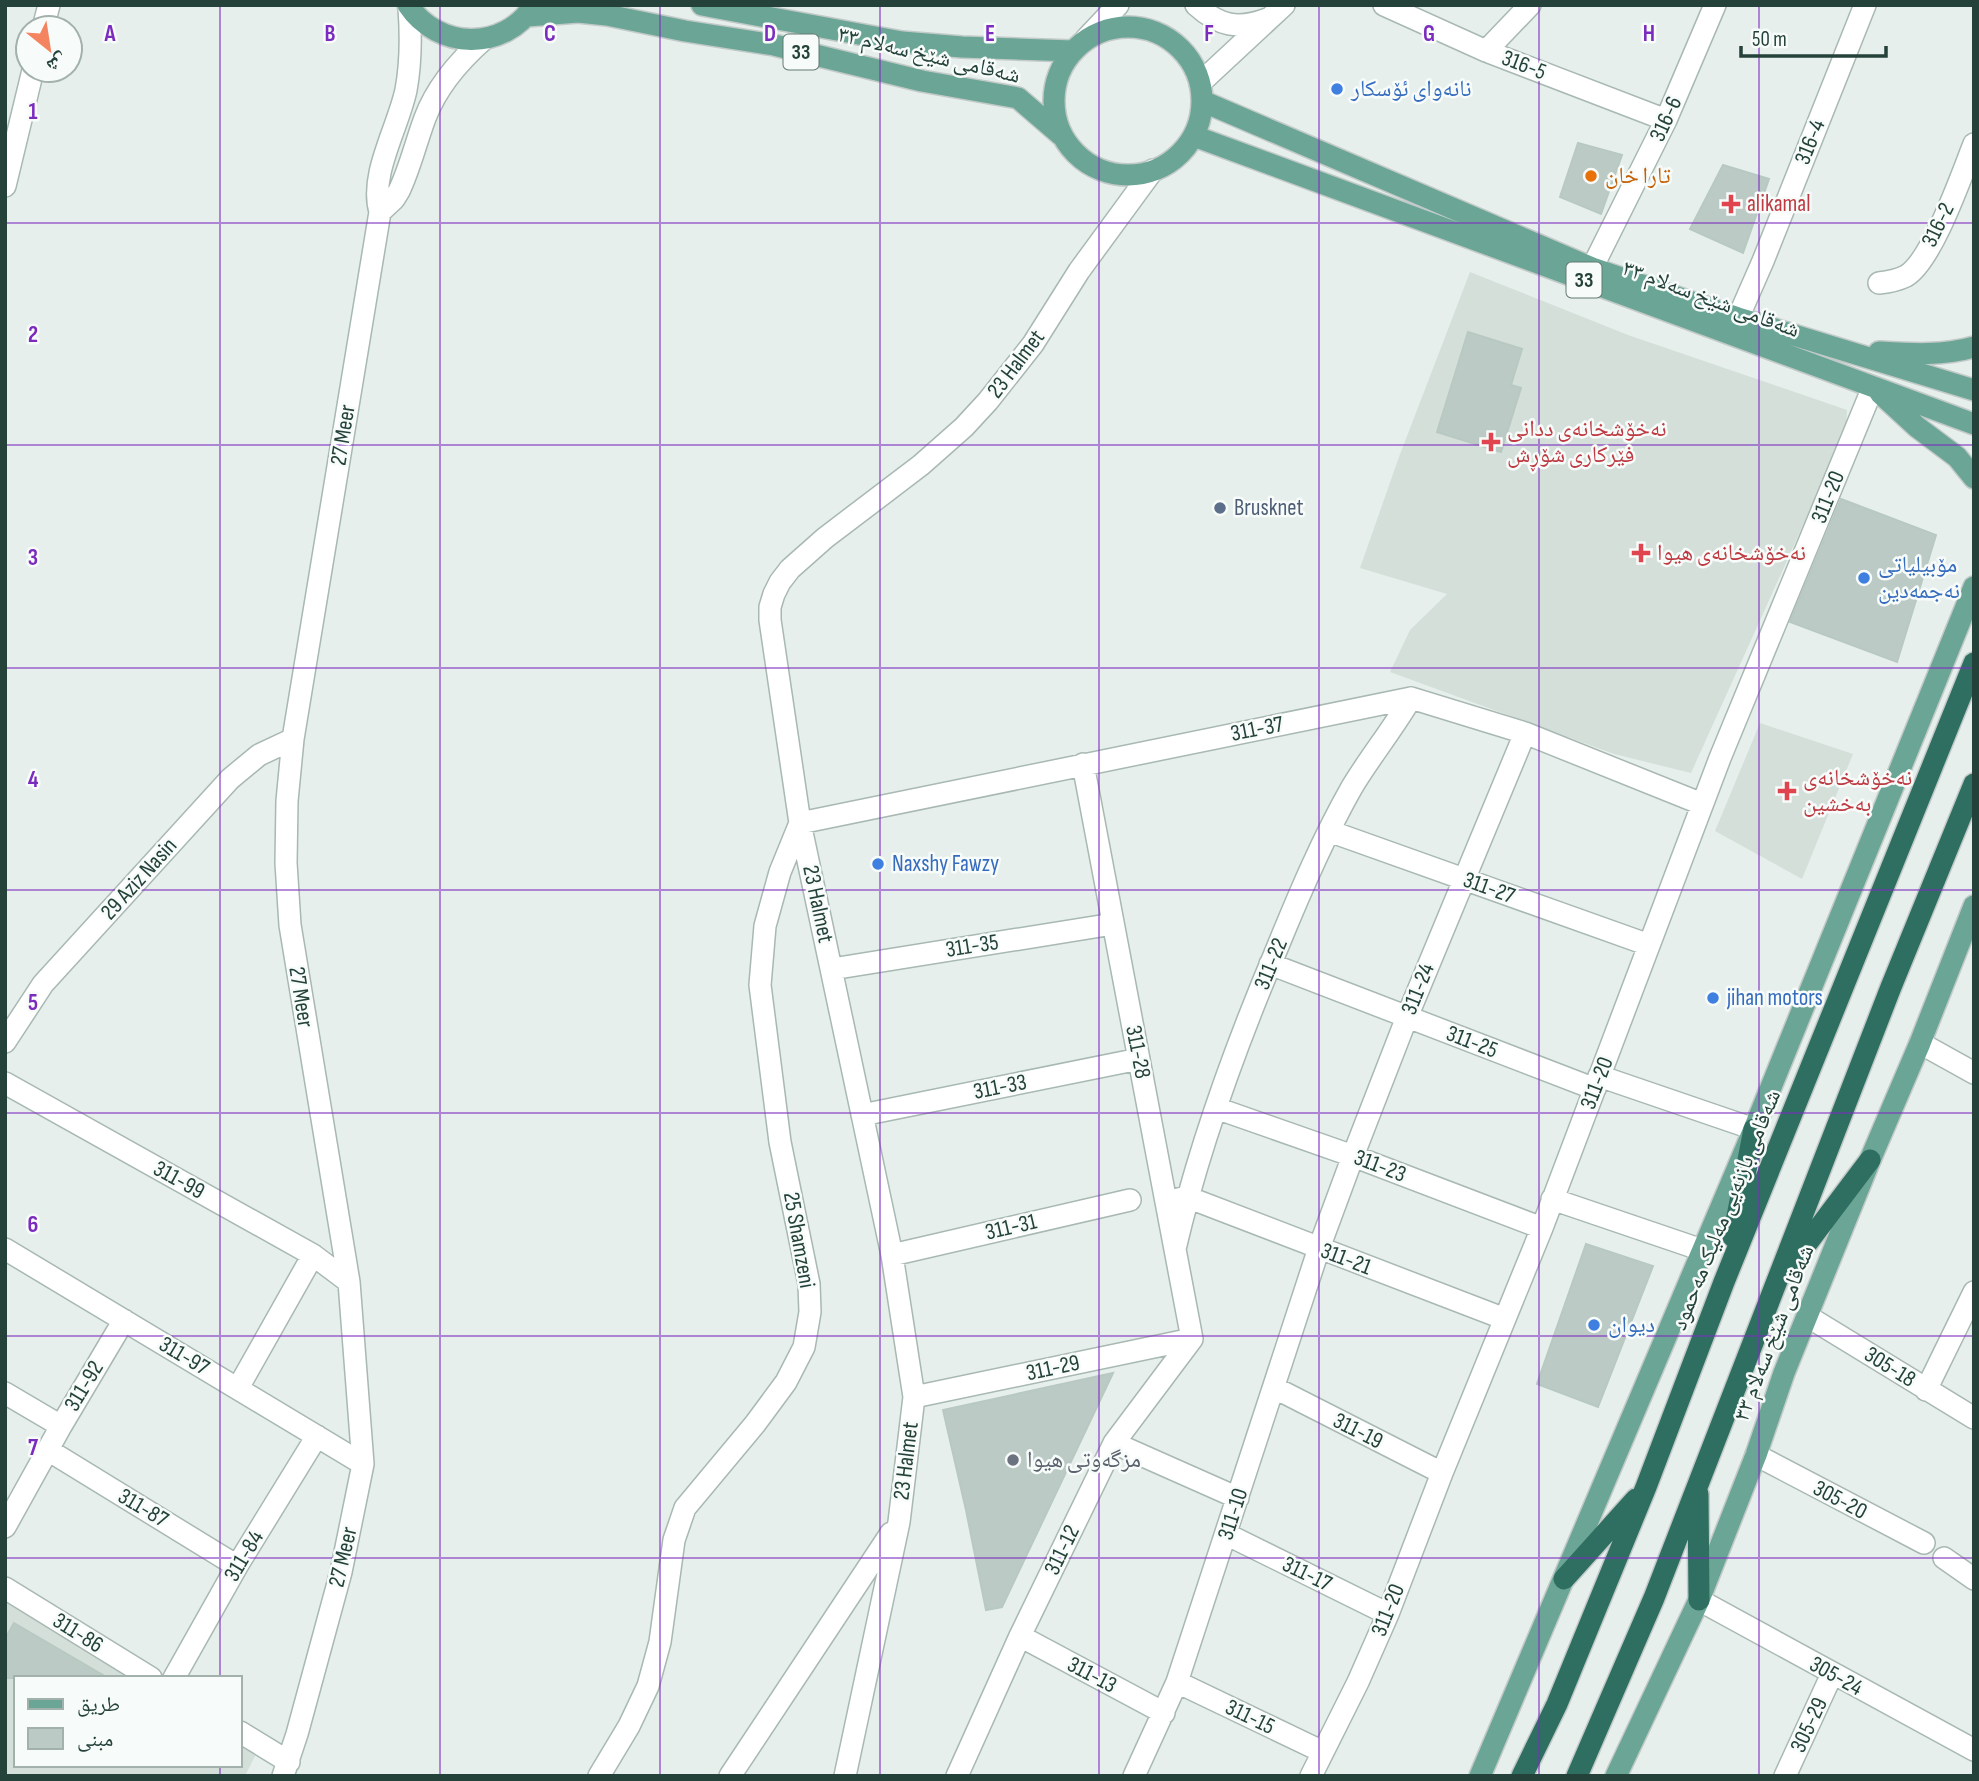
<svg xmlns="http://www.w3.org/2000/svg" width="1979" height="1781" font-family="'Sofia Sans Condensed','Noto Naskh Arabic',sans-serif">
	<style>
		.built { fill: #d4dfda }
		.building { fill: #bbcac4; stroke: #b8c9c2; stroke-width: 2 }
		.lines { fill: none; stroke-linecap: round; stroke-linejoin: round }
		.minor-casing { stroke: #a8b8b2; stroke-width: 24 }
		.major-casing { stroke: #c2cac8; stroke-width: 24 }
		.highway-casing { stroke: #c2cac8; stroke-width: 24 }
		.minor { stroke: #fff; stroke-width: 21 }
		.major { stroke: #6aa596; stroke-width: 21 }
		.highway { stroke: #2f6f62; stroke-width: 21 }
		.grid { fill: none; stroke: #7b2cbf; stroke-width: 2; stroke-opacity: 0.55 }
		.shop-dot { fill: #3f7fe0; stroke: #f7fbf9; stroke-width: 2.5 }
		.food-dot { fill: #e8710a; stroke: #f7fbf9; stroke-width: 2.5 }
		.health-dot { fill: #e0444e; stroke: #f7fbf9; stroke-width: 2.5 }
		.service-dot { fill: #5c6f8a; stroke: #f7fbf9; stroke-width: 2.5 }
		.worship-dot { fill: #6b7280; stroke: #f7fbf9; stroke-width: 2.5 }
		.labels { text-anchor: middle; dominant-baseline: central; stroke-width: 5; stroke-linejoin: round; paint-order: stroke }
		.shield { fill: #f7fbf9; stroke: #637a73; stroke-width: 2 }
		.shield-label { font-size: 21px; font-weight: bold; fill: #24423a }
		.street-label { font-size: 23px; fill: #24423a; stroke: #f7fbf9 }
		.shop-label { font-size: 23px; fill: #366cbe; stroke: #f7fbf9; text-anchor: start }
		.food-label { font-size: 23px; fill: #c56008; stroke: #f7fbf9; text-anchor: start }
		.health-label { font-size: 23px; fill: #be3a42; stroke: #f7fbf9; text-anchor: start }
		.service-label { font-size: 23px; fill: #4e5e75; stroke: #f7fbf9; text-anchor: start }
		.worship-label { font-size: 23px; fill: #5b616d; stroke: #f7fbf9; text-anchor: start }
		.grid-label { font-size: 23px; text-anchor: middle; font-weight: bold; fill: #7b2cbf; stroke: #f7fbf9; stroke-width: 5; stroke-linejoin: round; paint-order: stroke }
	</style>
	<rect width="100%" height="100%" fill="#e6efeb"/>
	<!-- built -->
	<path class="built" d="M1470,272L1628,335L1847,410L1846,430L1691,773L1614,754L1390,672L1410,630L1447,594L1360,568L1399,457Z
		M1760,723L1853,754L1802,879L1715,831Z
		M5,1602L130,1678H16V1765H240V1744L256,1754L245,1776H5Z"/>
	<!-- building -->
	<path class="building" d="M1578,143L1622,155L1601,214L1560,197Z
		M1723,165L1769,179L1743,253L1690,229Z
		M1468,332L1522,349L1511,385L1521,388L1501,452L1437,432Z
		M1841,499L1936,535L1897,662L1790,622Z
		M1586,1244L1653,1266L1598,1407L1537,1384Z
		M1113,1373L1002,1607L986,1610L966,1510L943,1410Z
		M14,1623L108,1678H5V1639Z"/>
	<g class="lines">
		<defs>
			<path id="minor" d="M1196,5C1219,26 1238,30 1267,19
				M1384,5L1486,51L1666,120
				M43,28L49,5
				M1086,39L1118,5
				M1486,51L1530,5
				M1200,83L1284,5
				M5,186L33,70
				M380,212L394,199L399,191C410,168 416,142 425,118C437,86 459,61 484,39
				M1592,268L1666,120L1715,5
				M1879,283C1888,282 1898,280 1906,276C1932,261 1962,174 1974,144
				M1738,318L1763,261L1865,5
				M1083,764L1192,1339
				M1329,831L1649,945
				M1270,964L1595,1089
				M832,969L1113,924
				M5,1042L43,984L230,779L259,755L293,739
				M1920,1043L1974,1073
				M1599,1076L1754,1129
				M5,1083L313,1255L349,1282
				M1216,1108L1353,1156L1542,1228
				M862,1115L1139,1059
				M1552,1199L1702,1250
				M1174,1200L1187,1197L1505,1319
				M5,1249L363,1464
				M1175,1249C1199,1145 1236,1045 1278,946C1300,892 1323,838 1352,787C1370,757 1393,729 1411,698
				M892,1255L1130,1200
				M1807,1316L1974,1418
				M238,1388L313,1255
				M1275,1388L1442,1473
				M1926,1390L1974,1292
				M5,1393L61,1426
				M914,1397L1192,1339
				M1114,1443L1238,1498
				M48,1450L237,1566
				M1756,1455L1924,1543
				M5,1527L61,1426L124,1320
				M1226,1534L1388,1614
				M1944,1558L1974,1579
				M5,1588L151,1678
				M1699,1600L1974,1750
				M1020,1636L1164,1713
				M174,1678L237,1566L317,1436
				M1177,1682L1323,1752
				M240,1732L289,1762
				M283,1776L297,1734L341,1572L363,1464L349,1282L290,925L286,863L287,801L293,739L380,212C369,175 398,128 406,90C411,63 411,35 409,8
				M599,1776L629,1726L648,1686L660,1642L674,1540L685,1508L755,1424L786,1382L804,1347L810,1312L809,1284L780,1142L760,985L765,926L780,872L800,823L1411,698L1525,733L1702,804
				M730,1776L891,1533
				M845,1776L899,1522L914,1397L892,1255L800,823L770,620V607L774,594L780,582L790,569L825,538L921,465L964,427L988,401L1033,344L1079,271L1153,170
				M957,1776L1020,1636L1114,1443L1192,1339
				M1134,1776L1177,1682L1319,1248L1353,1156L1407,1017L1525,733
				M1311,1776L1358,1682L1388,1614L1442,1473L1542,1228L1720,758L1873,387
				M1785,1776L1832,1674"/>
			<path id="major" d="M408,5C438,50 504,52 534,5
				M702,5L902,42L962,47L1072,51
				M527,16L578,12L607,15L685,31L774,45L922,81L1018,98L1061,135
				M1054 101a74 74 0 1 1 148 0a74 74 0 1 1-148 0Z
				M1202,101L1592,268L1738,318L1974,390
				M1194,136L1974,424
				M1879,352C1912,354 1942,356 1974,347
				M1880,393L1917,427L1957,457L1974,478
				M1480,1776L1754,1129L1974,587
				M1616,1776L1699,1600L1756,1455L1784,1373L1870,1160L1920,1043L1974,906"/>
			<path id="highway" d="M1733,1237L1754,1129
				M1790,1266L1870,1160
				M1698,1494L1699,1600
				M1564,1579L1636,1499
				M1522,1776L1557,1704L1646,1487L1724,1282L1974,663
				M1577,1776L1654,1598L1891,987L1974,784"/>
		</defs>
		<!-- minor casing -->
		<use href="#minor" class="minor-casing"/>
		<!-- major casing -->
		<use href="#major" class="major-casing"/>
		<!-- highway casing -->
		<use href="#highway" class="highway-casing"/>
		<!-- minor -->
		<use href="#minor" class="minor"/>
		<!-- major -->
		<use href="#major" class="major"/>
		<!-- highway -->
		<use href="#highway" class="highway"/>
	</g>
	<!-- grid -->
	<path class="grid" d="M220,5V1678M440,5V1776M660,5V1776M880,5V1776M1099,5V1776M1319,5V1776M1539,5V1776M1759,5V1776M5,223H1974M5,445H1974M5,668H1974M5,890H1974M5,1113H1974M5,1336H1974M5,1558H1974M220,1765V1776"/>
	<!-- markers -->
	<g class="shop-dot">
		<circle cx="1337" cy="89" r="7"/>
		<circle cx="1864" cy="578" r="7"/>
		<circle cx="878" cy="864" r="7"/>
		<circle cx="1713" cy="998" r="7"/>
		<circle cx="1594" cy="1325" r="7"/>
	</g>
	<circle class="food-dot" cx="1591" cy="176" r="7"/>
	<g class="health-dot">
		<path d="M1727.5 193.5h7v7h7v7h-7v7h-7v-7h-7v-7h7z"/>
		<path d="M1487.5 431.5h7v7h7v7h-7v7h-7v-7h-7v-7h7z"/>
		<path d="M1637.5 542.5h7v7h7v7h-7v7h-7v-7h-7v-7h7z"/>
		<path d="M1783.5 780.5h7v7h7v7h-7v7h-7v-7h-7v-7h7z"/>
	</g>
	<circle class="service-dot" cx="1220" cy="508" r="7"/>
	<circle class="worship-dot" cx="1013" cy="1460" r="7"/>
	<g class="labels">
		<!-- shield labels -->
		<g class="shield">
			<rect x="783.5" y="34.5" width="35" height="35" rx="5"/>
			<rect x="1566.5" y="262.5" width="35" height="35" rx="5"/>
		</g>
		<g class="shield-label">
			<text x="801" y="52">33</text>
			<text x="1584" y="280">33</text>
		</g>
		<!-- street labels -->
		<g class="street-label">
			<text transform="translate(929 55) rotate(13)">شەقامی شێخ سەلام ٣٣</text>
			<text transform="translate(1524 65) rotate(21)">316-5</text>
			<text transform="translate(1666 119) rotate(-65)">316-6</text>
			<text transform="translate(1810 142) rotate(-68)">316-4</text>
			<text transform="translate(1938 225) rotate(-64)">316-2</text>
			<text transform="translate(1711 299) rotate(20)">شەقامی شێخ سەلام ٣٣</text>
			<text transform="translate(1016 364) rotate(-53)">23 Halmet</text>
			<text transform="translate(343 435) rotate(-81)">27 Meer</text>
			<text transform="translate(1828 497) rotate(-68)">311-20</text>
			<text transform="translate(1257 729) rotate(-11)">311-37</text>
			<text transform="translate(139 879) rotate(-48)">29 Aziz Nasin</text>
			<text transform="translate(1489 888) rotate(20)">311-27</text>
			<text transform="translate(818 904) rotate(78)">23 Halmet</text>
			<text transform="translate(972 946) rotate(-9)">311-35</text>
			<text transform="translate(1271 964) rotate(-68)">311-22</text>
			<text transform="translate(1418 989) rotate(-68)">311-24</text>
			<text transform="translate(301 997) rotate(81)">27 Meer</text>
			<text transform="translate(1472 1042) rotate(21)">311-25</text>
			<text transform="translate(1138 1052) rotate(79)">311-28</text>
			<text transform="translate(1597 1083) rotate(-69)">311-20</text>
			<text transform="translate(1000 1087) rotate(-11)">311-33</text>
			<text transform="translate(1380 1166) rotate(21)">311-23</text>
			<text transform="translate(179 1180) rotate(29)">311-99</text>
			<text transform="translate(1726 1210) rotate(-68)">شەقامی بازنەیی مەلیک مەحمود</text>
			<text transform="translate(1011 1227) rotate(-13)">311-31</text>
			<text transform="translate(799 1240) rotate(80)">25 Shamzeni</text>
			<text transform="translate(1346 1259) rotate(21)">311-21</text>
			<text transform="translate(1774 1333) rotate(-69)">شەقامی شێخ سەلام ٣٣</text>
			<text transform="translate(184 1356) rotate(31)">311-97</text>
			<text transform="translate(1890 1367) rotate(32)">305-18</text>
			<text transform="translate(1053 1368) rotate(-12)">311-29</text>
			<text transform="translate(84 1386) rotate(-59)">311-92</text>
			<text transform="translate(1358 1431) rotate(27)">311-19</text>
			<text transform="translate(906 1461) rotate(-83)">23 Halmet</text>
			<text transform="translate(1840 1500) rotate(28)">305-20</text>
			<text transform="translate(143 1508) rotate(31)">311-87</text>
			<text transform="translate(1233 1514) rotate(-72)">311-10</text>
			<text transform="translate(1062 1550) rotate(-64)">311-12</text>
			<text transform="translate(244 1556) rotate(-59)">311-84</text>
			<text transform="translate(343 1557) rotate(-77)">27 Meer</text>
			<text transform="translate(1307 1574) rotate(26)">311-17</text>
			<text transform="translate(1388 1610) rotate(-68)">311-20</text>
			<text transform="translate(78 1633) rotate(32)">311-86</text>
			<text transform="translate(1092 1675) rotate(28)">311-13</text>
			<text transform="translate(1836 1676) rotate(29)">305-24</text>
			<text transform="translate(1250 1717) rotate(26)">311-15</text>
			<text transform="translate(1809 1725) rotate(-65)">305-29</text>
		</g>
		<!-- shop labels -->
		<g class="shop-label">
			<text x="1351" y="89">نانەوای ئۆسکار</text>
			<text x="1878" y="565">مۆبیلیاتی<tspan x="1878" dy="26">نەجمەدین</tspan></text>
			<text x="892" y="864">Naxshy Fawzy</text>
			<text x="1727" y="998">jihan motors</text>
			<text x="1608" y="1325">دیوان</text>
		</g>
		<!-- food labels -->
		<g class="food-label">
			<text x="1605" y="176">تارا خان</text>
		</g>
		<!-- health labels -->
		<g class="health-label">
			<text x="1747" y="204">alikamal</text>
			<text x="1507" y="429">نەخۆشخانەی ددانی<tspan x="1507" dy="26">فێرکاری شۆڕش</tspan></text>
			<text x="1657" y="553">نەخۆشخانەی هیوا</text>
			<text x="1803" y="778">نەخۆشخانەی<tspan x="1803" dy="26">بەخشین</tspan></text>
		</g>
		<!-- service labels -->
		<g class="service-label">
			<text x="1234" y="508">Brusknet</text>
		</g>
		<!-- worship labels -->
		<g class="worship-label">
			<text x="1027" y="1460">مزگەوتی هیوا</text>
		</g>
	</g>
	<g class="grid-label">
		<text x="110" y="41">A</text>
		<text x="330" y="41">B</text>
		<text x="550" y="41">C</text>
		<text x="770" y="41">D</text>
		<text x="990" y="41">E</text>
		<text x="1209" y="41">F</text>
		<text x="1429" y="41">G</text>
		<text x="1649" y="41">H</text>
		<text x="33" y="119">1</text>
		<text x="33" y="342">2</text>
		<text x="33" y="565">3</text>
		<text x="33" y="787">4</text>
		<text x="33" y="1010">5</text>
		<text x="33" y="1232">6</text>
		<text x="33" y="1455">7</text>
	</g>
	<!-- border -->
	<rect width="1979" height="1781" fill="none" stroke="#24423a" stroke-width="14"/>
	<!-- legend -->
	<rect x="14" y="1676" width="228" height="91" fill="#f7fbf9" stroke="#a3b1ad" stroke-width="2"/>
	<rect x="28" y="1699" width="35" height="10" fill="#6aa596" stroke="#a3b1ad" stroke-width="2"/>
	<text x="77" y="1711" font-size="21" fill="#24423a">طريق</text>
	<rect x="28" y="1728" width="35" height="21" fill="#bbcac4" stroke="#a3b1ad" stroke-width="2"/>
	<text x="77" y="1746" font-size="21" fill="#24423a">مبنى</text>
	<!-- north arrow -->
	<g transform="translate(49 49) rotate(150)"><circle r="33" fill="#f7fbf9" stroke="#a3b1ad" stroke-width="2"/>
	<path d="M0-5L12 26L0 18L-12 26Z" fill="#f4845f"/>
	<text y="-10" font-size="19" font-weight="bold" text-anchor="middle" fill="#24423a">ش</text>
	</g>
	<!-- scale -->
	<path d="M1741 46v10h145v-10" fill="none" stroke="#24423a" stroke-width="3.5"/>
	<text x="1752" y="46" font-size="21" fill="#24423a" stroke="#f7fbf9" stroke-width="5" paint-order="stroke">50 m</text>
</svg>
